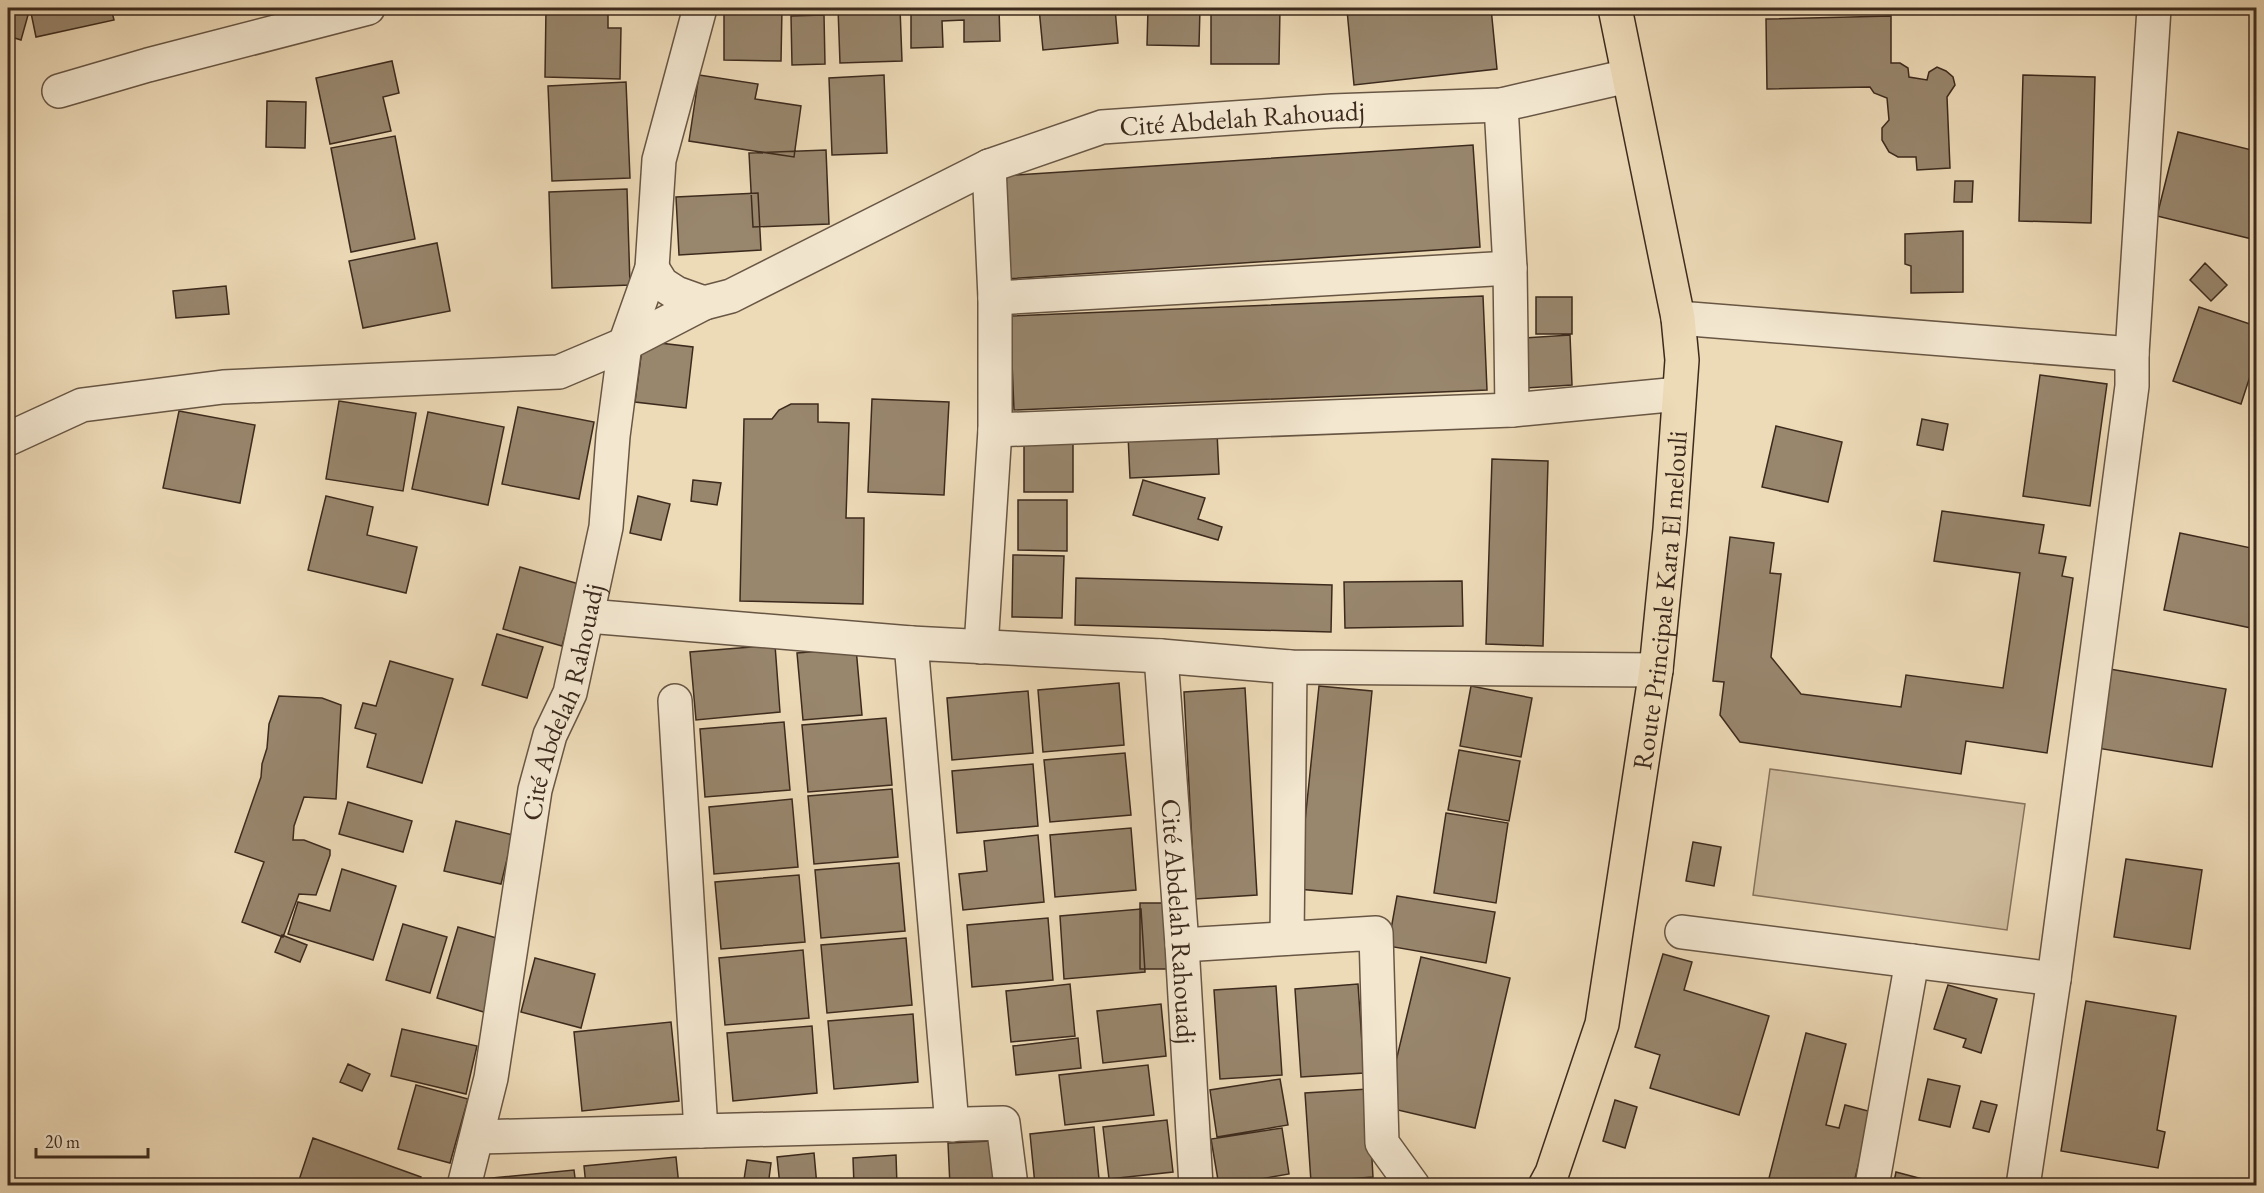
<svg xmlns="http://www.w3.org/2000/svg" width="2264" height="1193" font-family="'EB Garamond',serif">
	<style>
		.green { fill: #cfbc9d; stroke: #86735d; stroke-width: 1.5 }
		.building { fill: #98866d; stroke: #3c2a1d; stroke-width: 1.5 }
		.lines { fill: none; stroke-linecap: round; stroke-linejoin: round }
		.minor-casing { stroke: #685644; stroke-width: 36 }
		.major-casing { stroke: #3c2a1d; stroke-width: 36 }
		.minor { stroke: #f3e7d0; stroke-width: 33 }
		.major { stroke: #eddab7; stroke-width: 33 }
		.labels { text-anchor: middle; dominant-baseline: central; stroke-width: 4.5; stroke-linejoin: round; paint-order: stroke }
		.street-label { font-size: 27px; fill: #3c2a1d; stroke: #f3e7d0 }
	</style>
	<rect width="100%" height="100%" fill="#eddab7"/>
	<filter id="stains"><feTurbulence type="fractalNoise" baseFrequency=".00333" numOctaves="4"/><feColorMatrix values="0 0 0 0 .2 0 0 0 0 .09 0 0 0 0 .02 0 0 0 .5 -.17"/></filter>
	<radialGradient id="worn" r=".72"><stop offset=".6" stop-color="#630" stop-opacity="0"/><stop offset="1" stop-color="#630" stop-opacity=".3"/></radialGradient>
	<!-- green -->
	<path class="green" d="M1770,769L2025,804L2007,930L1753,895Z"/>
	<!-- building -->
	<path class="building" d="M8,8H30L21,40L8,36Z
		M30,8H111L114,20L36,37Z
		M546,8H608V28H621L620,79L545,77Z
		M724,8H782L781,61L724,60Z
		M838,8H900L902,61L840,63Z
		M911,8H999L1000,41L964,42V20L942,21L943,47L911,48Z
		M1039,8H1115L1118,43L1043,50Z
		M1148,8H1200L1199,46L1147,45Z
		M1211,8H1280L1279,64H1211Z
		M1368,8H1491L1497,69L1354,85L1347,10Z
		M824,15L825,64L792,65L791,16Z
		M1891,16V63H1900L1908,68L1909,77L1927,80L1929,72L1937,67L1946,71L1953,77L1955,85L1947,97L1950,168L1917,170L1916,157H1898L1889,152L1882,140V128L1889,120L1887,98L1874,93L1870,87L1767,89L1766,19Z
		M392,61L399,93L383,97L391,131L330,144L316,78Z
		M699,75L758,84L755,99L801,106L794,157L689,141Z
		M884,75L887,153L832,155L829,78Z
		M2023,75L2095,77L2091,223L2019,221Z
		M626,82L630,178L552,181L548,86Z
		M267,101L306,102L305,148L266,147Z
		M2178,132L2256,151V240L2157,216Z
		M395,136L415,239L351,252L331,148Z
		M1473,145L1480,247L1006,279L1000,176Z
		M826,150L829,224L753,227L749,153Z
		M1955,181H1973L1972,202H1954Z
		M627,189L630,285L552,288L549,192Z
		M758,193L761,250L679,255L676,197Z
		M1963,231V292L1911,293V266L1905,264V234Z
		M437,243L450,311L363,328L349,261Z
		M2205,263L2227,285L2211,301L2190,280Z
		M226,286L229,314L176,318L173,291Z
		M1483,296L1487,390L1014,410L1010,316Z
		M1536,297H1572V334H1536Z
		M2199,307L2256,326V358L2241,404L2173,381Z
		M1570,335L1572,385L1526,388L1523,338Z
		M643,341L693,347L686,408L635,402Z
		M2040,375L2107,384L2090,506L2023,496Z
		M872,399L949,402L944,495L868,492Z
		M339,401L416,413L403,491L326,479Z
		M791,404H818V422L849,423L846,518H864L863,604L740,601L744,419H772L779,410Z
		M518,407L594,422L579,499L502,484Z
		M179,411L255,425L240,503L163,488Z
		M428,412L504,427L488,505L412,489Z
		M1922,419L1948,424L1943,450L1917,445Z
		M1776,426L1842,442L1828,502L1762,487Z
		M1217,432L1219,474L1130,478L1128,435Z
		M1024,441L1073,442V492H1024Z
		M1492,459L1548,461L1543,646L1486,644Z
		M693,480L721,483L717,505L691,501Z
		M1143,480L1205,498L1198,519L1222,527L1218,540L1133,515Z
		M326,496L373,507L367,535L417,547L406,593L308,570Z
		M638,496L670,504L661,540L630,533Z
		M1018,500H1067V551L1018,550Z
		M1942,511L2044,525L2039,553L2066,557L2062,576L2073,578L2047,753L1966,741L1961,774L1740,742L1720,715L1724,682L1713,681L1730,537L1774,543L1770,573L1781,574L1771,657L1801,694L1901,707L1906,675L2003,688L2020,573L1934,561Z
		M2180,533L2256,549V629L2164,610Z
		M1013,555L1064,556L1062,618L1012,617Z
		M520,567L579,584L562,646L503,629Z
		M1076,578L1332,585L1331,632L1075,625Z
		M1462,581L1463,626L1345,628L1344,582Z
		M497,634L543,647L527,698L482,685Z
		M775,645L780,712L696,720L690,652Z
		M856,648L862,715L803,720L797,653Z
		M390,661L453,679L422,783L367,767L376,734L355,728L363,703L376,706Z
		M2104,668L2226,689L2212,767L2091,747Z
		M1119,683L1124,745L1043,752L1038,690Z
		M1319,686L1372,691L1352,894L1298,889Z
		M1471,686L1532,698L1521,757L1460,746Z
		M1245,688L1257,895L1195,899L1184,692Z
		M1028,691L1033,753L952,760L947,698Z
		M279,696L322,698L341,705L336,799L304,797L294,826L293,840H304L330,850V855L316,895L299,894L283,937L242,922L264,862L235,852L261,777L262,764L267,748L269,724Z
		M886,718L892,785L808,792L802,725Z
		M784,722L790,790L705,797L700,729Z
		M1459,750L1520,761L1509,821L1448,810Z
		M1125,753L1131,815L1050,822L1044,760Z
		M1033,764L1038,826L957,833L952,771Z
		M892,789L898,857L814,864L808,796Z
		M792,799L798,867L714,874L709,807Z
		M348,802L412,821L403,852L339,834Z
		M1446,813L1508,823L1496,903L1434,893Z
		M456,821L513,835L501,884L444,871Z
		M1131,828L1136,890L1055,897L1050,835Z
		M1038,835L1044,902L963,910L959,874L987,871L984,841Z
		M1693,842L1721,847L1714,886L1686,881Z
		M2126,859L2202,870L2190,949L2114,937Z
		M899,863L905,931L821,938L815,870Z
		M342,869L396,886L373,960L288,934L298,902L330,911Z
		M799,875L805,942L721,949L715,882Z
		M1397,896L1495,912L1486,963L1388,946Z
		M1140,903H1175L1174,969H1140Z
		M1141,909L1145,972L1064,979L1060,916Z
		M1048,918L1053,980L972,987L967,925Z
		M403,924L447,937L430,993L386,980Z
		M458,927L507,941L487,1013L437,998Z
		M282,935L307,945L300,962L275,952Z
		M906,938L912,1005L827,1013L821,945Z
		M803,950L809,1018L725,1025L719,958Z
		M1663,954L1692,962L1684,990L1769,1016L1739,1115L1650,1088L1660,1055L1635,1047Z
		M1421,957L1510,978L1475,1128L1385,1107Z
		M535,958L595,974L581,1028L521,1012Z
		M1070,984L1075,1036L1011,1042L1006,991Z
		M1358,984L1364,1073L1301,1077L1295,989Z
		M1948,985L1997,999L1981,1053L1963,1047L1966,1039L1934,1029Z
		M1276,986L1282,1075L1220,1079L1214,990Z
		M2086,1001L2176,1016L2157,1130L2165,1132L2158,1168L2061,1151Z
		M1161,1004L1166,1056L1103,1063L1097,1011Z
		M913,1014L918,1082L834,1089L828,1021Z
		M671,1022L679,1101L582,1111L574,1032Z
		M812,1026L817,1093L733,1101L727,1033Z
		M402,1029L477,1046L466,1094L391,1076Z
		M1806,1033L1846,1044L1826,1125L1839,1128L1845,1105L1872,1112L1853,1186H1767Z
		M1078,1038L1081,1068L1016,1075L1013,1046Z
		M348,1064L370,1074L362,1091L340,1082Z
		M1148,1065L1154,1115L1065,1125L1059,1075Z
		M1280,1079L1288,1125L1217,1137L1210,1090Z
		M1928,1079L1960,1086L1950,1127L1919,1120Z
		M416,1085L468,1099L450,1163L398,1149Z
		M1368,1089L1373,1177L1311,1182L1305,1093Z
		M1615,1100L1637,1107L1625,1148L1603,1141Z
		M1981,1101L1997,1105L1989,1132L1973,1128Z
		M1167,1120L1173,1172L1109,1179L1103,1127Z
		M1094,1127L1099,1179L1035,1185L1030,1134Z
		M1282,1128L1289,1174L1219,1186L1211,1139Z
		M313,1138L421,1177L418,1186H297Z
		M991,1141L994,1186H950L948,1143Z
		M814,1153L817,1186H780L777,1157Z
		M896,1155L897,1186H854L853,1158Z
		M676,1157L679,1186H586L584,1166Z
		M747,1160L771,1163L768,1186H743Z
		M574,1170L576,1186H483L482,1179Z
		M1896,1172L1949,1186H1893Z"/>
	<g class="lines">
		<defs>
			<g id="minor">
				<path d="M59,91L148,65L368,8"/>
				<path d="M1501,105L1510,268L1512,410"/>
				<path id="s1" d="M652,268L662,284L676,293L704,303L731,296L989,166L1102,127L1332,111L1501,105L1628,76"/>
				<path d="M995,298L1510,268"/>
				<path d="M1678,318L2132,354"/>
				<path d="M995,430L1512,410L1679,394"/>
				<path d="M8,439L82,405L223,387L559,372L625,344L704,303"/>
				<path d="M588,616L911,643"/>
				<path d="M981,647L995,430V298L989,166"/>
				<path id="s2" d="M1161,656L1182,945L1196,1186"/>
				<path d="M675,701L701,1131"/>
				<path d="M1682,932L2054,979"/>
				<path d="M1287,938L1290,667"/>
				<path d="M1182,945L1376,933L1382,1143L1413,1186"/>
				<path d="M952,1125L911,643L1161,656L1290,667L1656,670"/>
				<path d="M477,1137L1003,1123L1011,1186"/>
				<path id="s3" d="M464,1186L491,1078L535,790L550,735L570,693L606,527L613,436L625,344L652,268L659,160L700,8"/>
				<path d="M1872,1186L1912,961"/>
				<path d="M2023,1186L2054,979L2132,386V354L2154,8"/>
			</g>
			<g id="major">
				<path id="s4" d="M1545,1186L1552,1173L1602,1024L1656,670L1670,529L1682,360L1678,318L1615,8"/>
			</g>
		</defs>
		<!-- minor casing -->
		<use href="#minor" class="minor-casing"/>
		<!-- major casing -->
		<use href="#major" class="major-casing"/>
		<!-- minor -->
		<use href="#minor" class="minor"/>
		<!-- major -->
		<use href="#major" class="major"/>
	</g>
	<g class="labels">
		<!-- street labels -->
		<g class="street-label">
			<text stroke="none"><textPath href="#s1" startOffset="642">Cité Abdelah Rahouadj</textPath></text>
			<text stroke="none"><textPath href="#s4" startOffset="600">Route Principale Kara El melouli</textPath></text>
			<text stroke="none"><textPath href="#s3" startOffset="495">Cité Abdelah Rahouadj</textPath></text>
			<text stroke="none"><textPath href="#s2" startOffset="266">Cité Abdelah Rahouadj</textPath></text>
		</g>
	</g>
	<!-- margin -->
	<rect width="2264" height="1193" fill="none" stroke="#eddab7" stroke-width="30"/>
	<rect x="9" y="9" width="2246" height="1175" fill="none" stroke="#3c2a1d" stroke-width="3"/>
	<rect x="15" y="15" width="2234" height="1163" fill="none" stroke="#3c2a1d" stroke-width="1.5"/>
	<!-- scale -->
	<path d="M36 1148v9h112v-9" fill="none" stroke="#3c2a1d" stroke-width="3"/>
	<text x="45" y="1148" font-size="18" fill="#3c2a1d" stroke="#f3e7d0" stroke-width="4.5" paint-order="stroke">20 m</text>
	<rect width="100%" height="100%" filter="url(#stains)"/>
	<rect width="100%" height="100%" fill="url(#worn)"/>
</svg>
